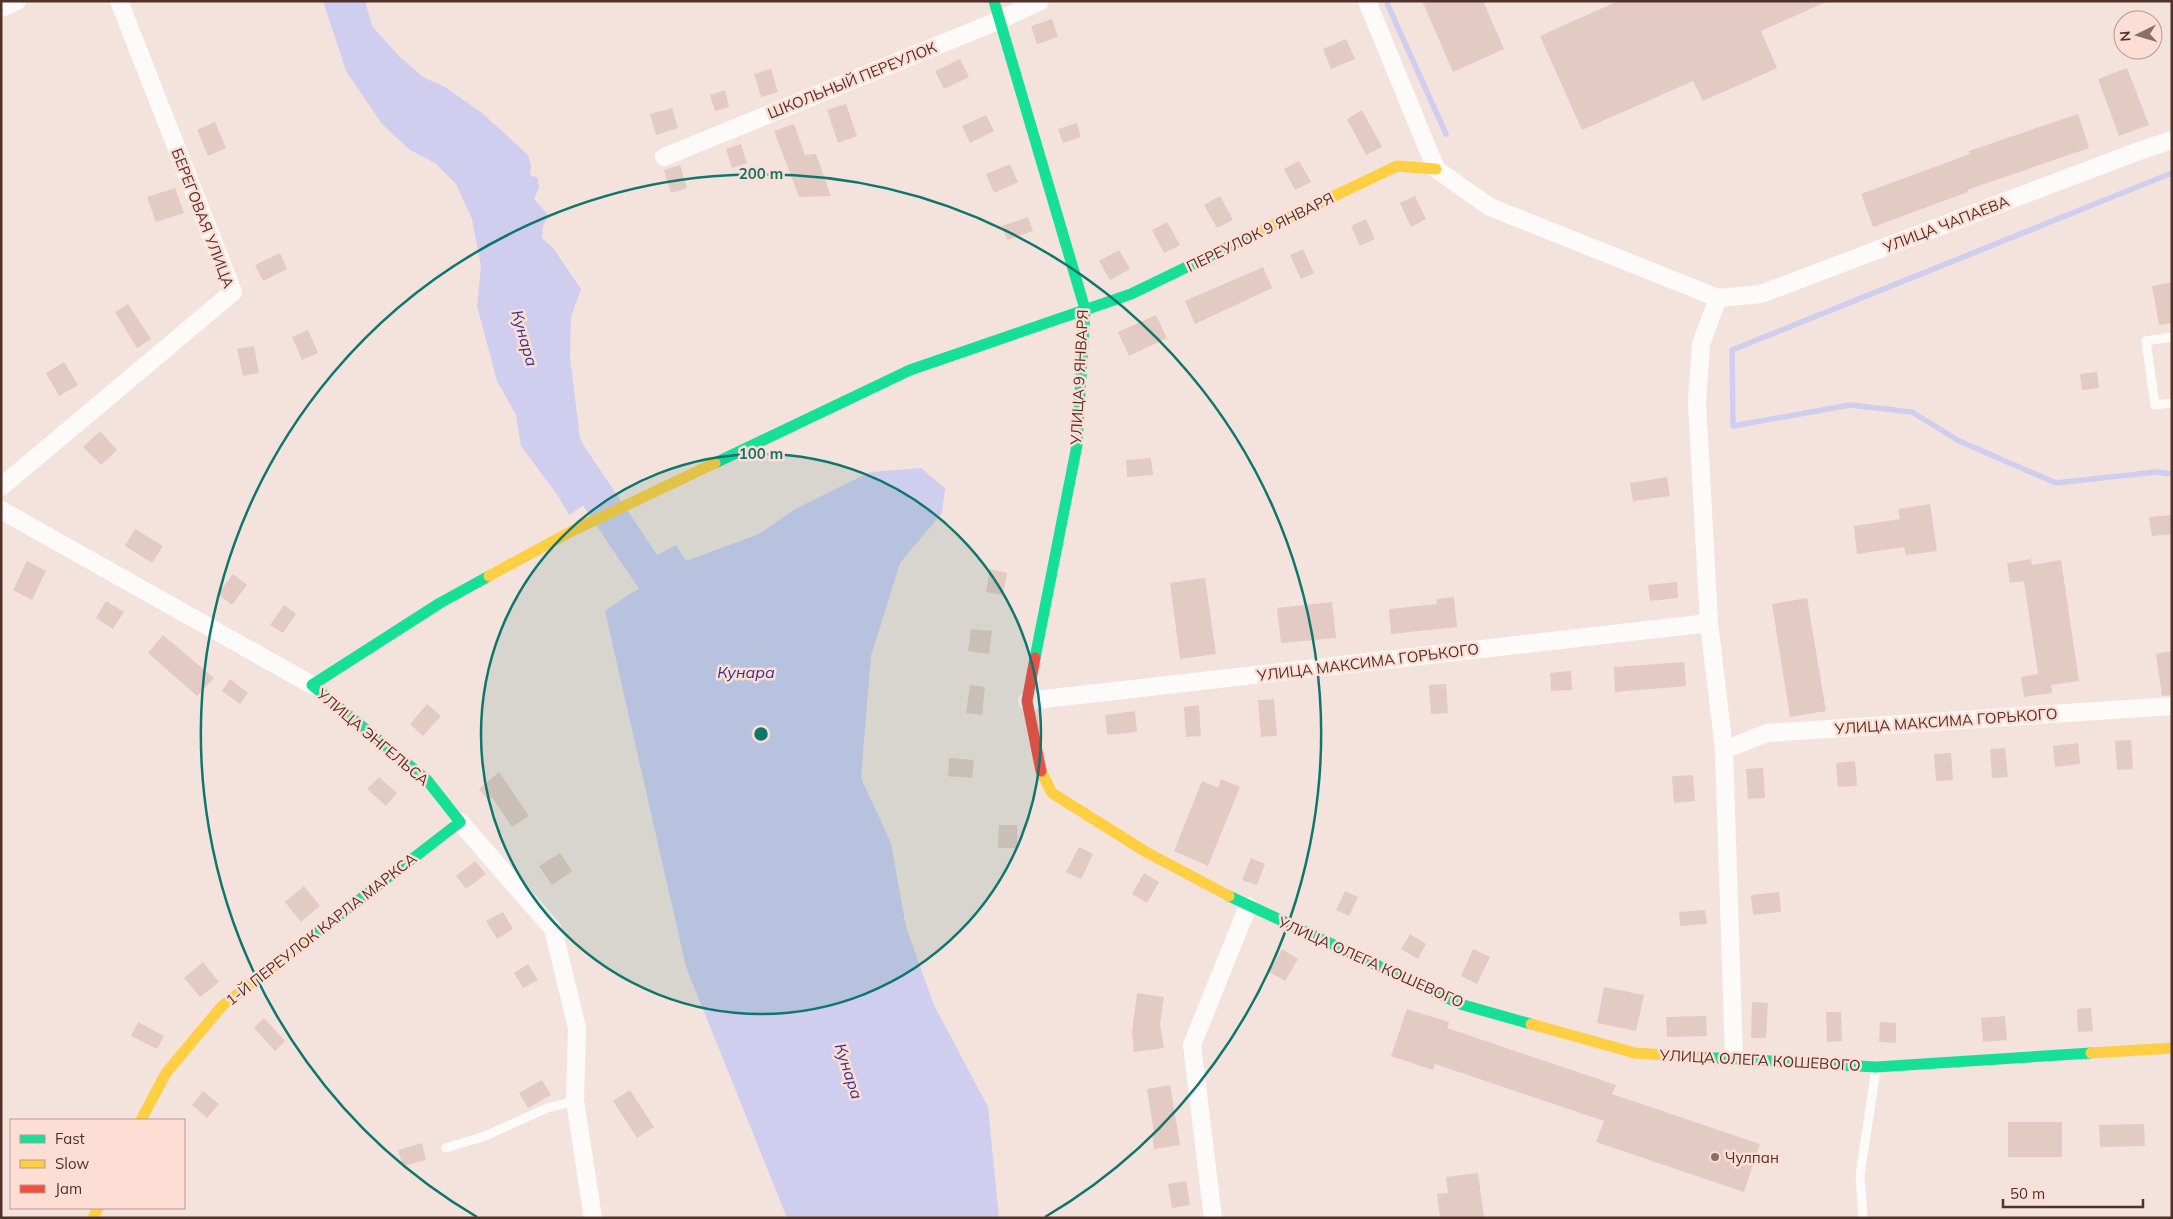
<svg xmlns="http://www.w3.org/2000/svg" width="2173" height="1219" font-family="Mulish,sans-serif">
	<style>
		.water { fill: #cfceee }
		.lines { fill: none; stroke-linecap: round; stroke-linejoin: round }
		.stream { stroke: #cfceee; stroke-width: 5.5 }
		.river { stroke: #cfceee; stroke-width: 34 }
		.building { fill: #e3cac2 }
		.lane { stroke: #fdfbfa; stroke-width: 9 }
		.street { stroke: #fdfbfa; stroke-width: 18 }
		.fast { stroke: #16e098; stroke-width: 11 }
		.slow { stroke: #ffcf43; stroke-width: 11 }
		.jam { stroke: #f24e42; stroke-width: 11 }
		.ring { fill: none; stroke: #0f766e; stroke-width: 2.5 }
		.poi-dot { fill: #897067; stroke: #fdded4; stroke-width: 2 }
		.labels { text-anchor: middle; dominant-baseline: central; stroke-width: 5; stroke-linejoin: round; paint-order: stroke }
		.street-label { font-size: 15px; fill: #503228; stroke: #fdded4 }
		.poi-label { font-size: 15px; fill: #503228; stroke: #fdded4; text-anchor: start }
		.water-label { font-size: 16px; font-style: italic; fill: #37338d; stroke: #fdded4 }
		.centre { fill: #0f766e; stroke: #fdded4; stroke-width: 2.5 }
		.ring-label { font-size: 15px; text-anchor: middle; font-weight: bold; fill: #0f766e; stroke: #fdded4; stroke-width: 5; stroke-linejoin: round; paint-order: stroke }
	</style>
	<rect width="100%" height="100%" fill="#f4e3dd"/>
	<!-- water -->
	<path class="water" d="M323,1H365L372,26L399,56L423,77L445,87L482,113L528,155L531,166L530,175L538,178L539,188L534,199L549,216L543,226L542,238L553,248L581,289L571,317L570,357L580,438L604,491L569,515L558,496L521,446L516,415L497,381L477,306L481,266L472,219L456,184L435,163L410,150L382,124L346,71Z
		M921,468L945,488L942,513L900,563L871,656L861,778L891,843L906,927L934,1005L988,1107L999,1218H787L686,967L605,611L631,593L649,584L643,563L676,545L686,561L759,534L795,509L870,472Z"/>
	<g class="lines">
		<!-- stream -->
		<path class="stream" d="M1386,1L1446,134
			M2172,173L1732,350L1733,426L1850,405L1912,412L1959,441L2056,483L2156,472L2172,474"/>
		<!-- river -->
		<path class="river" d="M571,457L671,606"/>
	</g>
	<!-- building -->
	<path class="building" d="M1422,1H1483L1504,49L1453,72Z
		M1618,1H1828L1761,31L1777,68L1703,101L1693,81L1582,130L1540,36Z
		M1052,19L1058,37L1037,44L1031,26Z
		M1346,39L1355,59L1331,69L1323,49Z
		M960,59L969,77L944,89L935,71Z
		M2127,68L2149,125L2119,136L2098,79Z
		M771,69L778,92L761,97L754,74Z
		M725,90L729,107L715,111L710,95Z
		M846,104L857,136L838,143L827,110Z
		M672,108L678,128L656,135L650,114Z
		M1362,110L1382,147L1366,155L1347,119Z
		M2078,114L2089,148L1967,190L1968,192L1873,227L1861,194L1970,154L1969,151Z
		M986,115L994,131L970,143L962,126Z
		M215,122L226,148L208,156L197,130Z
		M1077,123L1081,137L1063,143L1058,129Z
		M794,124L805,155L816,154L831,196L799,197L774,131Z
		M741,144L747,163L732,168L726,149Z
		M1299,161L1311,182L1295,190L1284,169Z
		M1010,164L1018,182L994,193L986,174Z
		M680,165L687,188L671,193L664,170Z
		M175,188L184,213L156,222L147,197Z
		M1220,196L1233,220L1217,228L1204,205Z
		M1415,196L1426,219L1411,227L1400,203Z
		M1028,217L1033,231L1007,240L1002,226Z
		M1366,219L1375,239L1360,246L1351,226Z
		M1167,222L1180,245L1164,253L1152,230Z
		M1303,249L1314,273L1301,279L1290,255Z
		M1119,250L1130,269L1110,280L1099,261Z
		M280,253L287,269L263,281L255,265Z
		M1263,267L1272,288L1195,324L1185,301Z
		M2172,282V323L2159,325L2152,286Z
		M128,304L151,339L137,348L115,312Z
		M1156,315L1167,338L1129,356L1118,332Z
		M308,330L318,353L302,360L292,337Z
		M254,346L259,373L243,376L237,349Z
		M64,362L78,385L59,396L46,373Z
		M2097,372L2099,388L2082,390L2080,374Z
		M100,431L117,450L101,465L83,447Z
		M1151,458L1153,475L1127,477L1126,460Z
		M1667,477L1670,496L1633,501L1630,483Z
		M1930,504L1937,551L1906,555L1904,547L1857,554L1854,526L1900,519L1898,509Z
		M2172,515V534L2152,536L2149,517Z
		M135,529L163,546L152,563L125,546Z
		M2031,559L2032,565L2061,560L2079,681L2051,685L2052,693L2024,697L2021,677L2038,674L2024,581L2010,583L2007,563Z
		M27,561L46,571L32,600L13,590Z
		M990,569L1007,573L1003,595L986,592Z
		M233,574L247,585L232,605L218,594Z
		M1205,578L1216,654L1180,659L1170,583Z
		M1677,582L1678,598L1650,601L1648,585Z
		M1454,597L1457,627L1391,634L1389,609L1437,604L1436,599Z
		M1807,598L1826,711L1790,717L1772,604Z
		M106,601L124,612L113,629L96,618Z
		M1332,602L1336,638L1281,643L1277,608Z
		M284,605L296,614L283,633L270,625Z
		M971,629L992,631L989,654L968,651Z
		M163,635L214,678L197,696L148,653Z
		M2172,651V695L2162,696L2156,654Z
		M1684,662L1686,686L1615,692L1614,667Z
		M1571,671L1572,690L1551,691L1550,673Z
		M230,679L248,693L240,704L222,691Z
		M1446,684L1448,713L1431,714L1429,685Z
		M970,685L985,687L982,715L966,713Z
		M1274,699L1277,736L1261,737L1258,700Z
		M427,704L441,716L423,736L410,724Z
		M1199,705L1201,736L1186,737L1184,707Z
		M1135,711L1137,732L1107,735L1105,715Z
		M2131,740L2133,769L2117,770L2115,741Z
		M2078,743L2080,764L2055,767L2053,746Z
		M2005,748L2008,777L1992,778L1990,749Z
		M1951,753L1953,780L1936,781L1934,754Z
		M949,758L974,760L972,778L948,776Z
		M1855,761L1857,786L1838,787L1836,763Z
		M1763,768L1765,798L1748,799L1746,769Z
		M499,772L529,816L512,827L492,797L488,800L479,789Z
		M1693,775L1695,801L1674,803L1672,776Z
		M379,777L397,793L386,806L367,789Z
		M1221,779L1240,787L1208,866L1174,851L1202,781L1218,788Z
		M999,825H1017V848H998Z
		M1079,847L1093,854L1081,879L1066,872Z
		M560,853L572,871L552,885L539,866Z
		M1251,858L1265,864L1257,885L1242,880Z
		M475,861L486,874L466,889L456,876Z
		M1144,873L1159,882L1147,903L1132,894Z
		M304,886L320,906L301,922L285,902Z
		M1345,891L1358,897L1349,916L1336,910Z
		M1779,892L1781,912L1753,915L1751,895Z
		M1705,910L1707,924L1680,926L1679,912Z
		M503,912L513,929L497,939L486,921Z
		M1410,934L1426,944L1418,959L1401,949Z
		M1282,949L1298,959L1285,981L1269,972Z
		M1473,949L1490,957L1477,984L1461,976Z
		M203,962L219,982L200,997L184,978Z
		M528,964L538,980L523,988L514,973Z
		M1604,987L1644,995L1636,1031L1597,1023Z
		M1137,993L1164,997L1160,1023L1164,1048L1134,1052L1132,1032Z
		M1752,1002L1768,1003L1766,1038H1751Z
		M2091,1008L2093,1031L2078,1032L2077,1009Z
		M1407,1009L1449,1022L1447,1028L1616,1085L1612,1094L1760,1144L1744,1192L1596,1142L1604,1121L1435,1064L1433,1070L1391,1056Z
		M1826,1012H1841L1842,1041L1827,1042Z
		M1706,1016L1707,1036L1667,1037L1666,1017Z
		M2005,1016L2007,1040L1983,1042L1981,1018Z
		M264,1018L285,1041L275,1051L254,1028Z
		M138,1022L164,1036L157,1049L131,1036Z
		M1880,1022L1896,1023V1043L1879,1042Z
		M542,1080L551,1095L528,1108L519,1093Z
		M1170,1085L1180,1145L1154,1149L1152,1133H1154L1147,1089Z
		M630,1090L654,1127L637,1138L613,1101Z
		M203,1091L219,1104L207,1118L192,1105Z
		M2008,1122H2062V1157H2008Z
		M2144,1124L2145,1146L2100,1147L2099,1125Z
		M422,1143L426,1160L403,1166L398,1150Z
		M1478,1173L1484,1218H1440L1437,1194L1448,1193L1446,1177Z
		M1186,1181L1190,1205L1172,1208L1168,1184Z"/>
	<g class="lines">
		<!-- lane -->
		<path class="lane" d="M2172,337L2146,341L2155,405L2172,403
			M446,1148L485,1136L547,1108L575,1101
			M1863,1218L1860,1175L1876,1069"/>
		<!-- street -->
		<path class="street" d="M1367,1L1436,169L1490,207L1718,298L1761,294L2139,151L2172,140
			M1,8L17,1
			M664,157L1000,20L1040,1
			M1718,298L1701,344L1697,402L1709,623L1724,750L1734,1057
			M1,487L233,292L119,1
			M1,510L312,685
			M1027,701L1709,623
			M1724,750L1767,733L2172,706
			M460,822L553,929L577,1028L575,1101L593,1218
			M1213,1218L1192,1045L1248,906"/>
		<!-- fast -->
		<path class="fast" d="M994,1L1085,309L1077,445L1035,658
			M715,463L910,370L1131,294L1261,231
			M1229,896L1460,1004L1531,1024
			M311,937L460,822L427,780L312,685L440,603L489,576
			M1699,1057L1876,1067L2091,1053"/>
		<!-- slow -->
		<path class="slow" d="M1261,231L1397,166L1436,169
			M489,576L572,531L715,463
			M1041,771L1052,793L1146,852L1229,896
			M1531,1024L1635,1053L1699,1057
			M2091,1053L2172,1048
			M141,1120L166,1073L222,1006L311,937
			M93,1218L98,1208"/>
		<!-- jam -->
		<path class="jam" d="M1035,658L1027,701L1041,771"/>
	</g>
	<!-- distance rings -->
	<circle cx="761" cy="734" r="280" fill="#0f766e" fill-opacity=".12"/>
	<g class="ring">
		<circle cx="761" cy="734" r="280"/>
		<path d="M477 1217A560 560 0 1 1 1045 1217"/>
	</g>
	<!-- markers -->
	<circle class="poi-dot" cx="1715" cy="1157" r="5"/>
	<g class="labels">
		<!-- street labels -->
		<g class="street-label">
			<text transform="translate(852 80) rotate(-22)">ШКОЛЬНЫЙ ПЕРЕУЛОК</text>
			<text transform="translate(203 218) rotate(69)">БЕРЕГОВАЯ УЛИЦА</text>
			<text transform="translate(1946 224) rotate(-21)">УЛИЦА ЧАПАЕВА</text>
			<text transform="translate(1260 232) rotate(-26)">ПЕРЕУЛОК 9 ЯНВАРЯ</text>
			<text transform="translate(1079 377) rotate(-87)">УЛИЦА 9 ЯНВАРЯ</text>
			<text transform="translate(1368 662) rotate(-7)">УЛИЦА МАКСИМА ГОРЬКОГО</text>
			<text transform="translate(1946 721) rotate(-4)">УЛИЦА МАКСИМА ГОРЬКОГО</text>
			<text transform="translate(373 737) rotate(40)">УЛИЦА ЭНГЕЛЬСА</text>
			<text transform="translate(321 929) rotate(-38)">1-Й ПЕРЕУЛОК КАРЛА МАРКСА</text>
			<text transform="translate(1371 962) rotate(24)">УЛИЦА ОЛЕГА КОШЕВОГО</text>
			<text transform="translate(1760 1060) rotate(3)">УЛИЦА ОЛЕГА КОШЕВОГО</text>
		</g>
		<!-- poi labels -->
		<g class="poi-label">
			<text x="1725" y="1157">Чулпан</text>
		</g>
		<!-- water labels -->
		<g class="water-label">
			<text transform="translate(525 338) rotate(74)">Кунара</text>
			<text x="746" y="672">Кунара</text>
			<text transform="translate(849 1071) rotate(72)">Кунара</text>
		</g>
	</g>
	<circle cx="761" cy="734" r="8" class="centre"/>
	<g class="ring-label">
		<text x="761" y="179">200 m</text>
		<text x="761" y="459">100 m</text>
	</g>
	<!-- border -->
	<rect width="2173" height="1219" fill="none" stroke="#503228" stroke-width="5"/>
	<!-- legend -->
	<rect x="10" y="1119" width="175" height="90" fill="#fdded4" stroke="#b8998f"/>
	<rect x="20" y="1135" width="25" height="8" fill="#16e098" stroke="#b8998f"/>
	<text x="55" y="1144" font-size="15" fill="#503228">Fast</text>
	<rect x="20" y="1160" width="25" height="8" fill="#ffcf43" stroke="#b8998f"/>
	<text x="55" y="1169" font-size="15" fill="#503228">Slow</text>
	<rect x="20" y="1185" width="25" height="8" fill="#f24e42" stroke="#b8998f"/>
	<text x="55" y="1194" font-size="15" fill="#503228">Jam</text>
	<!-- north arrow -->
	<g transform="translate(2138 35) rotate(265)"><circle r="24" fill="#fdded4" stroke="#b8998f"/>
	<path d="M0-4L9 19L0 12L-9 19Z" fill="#897067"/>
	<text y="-8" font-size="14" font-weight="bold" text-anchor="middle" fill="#503228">N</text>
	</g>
	<!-- scale -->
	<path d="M2003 1199v8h140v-8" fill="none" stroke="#503228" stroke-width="2.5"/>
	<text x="2010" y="1199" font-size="15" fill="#503228" stroke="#fdded4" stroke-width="4" paint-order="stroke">50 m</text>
</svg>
